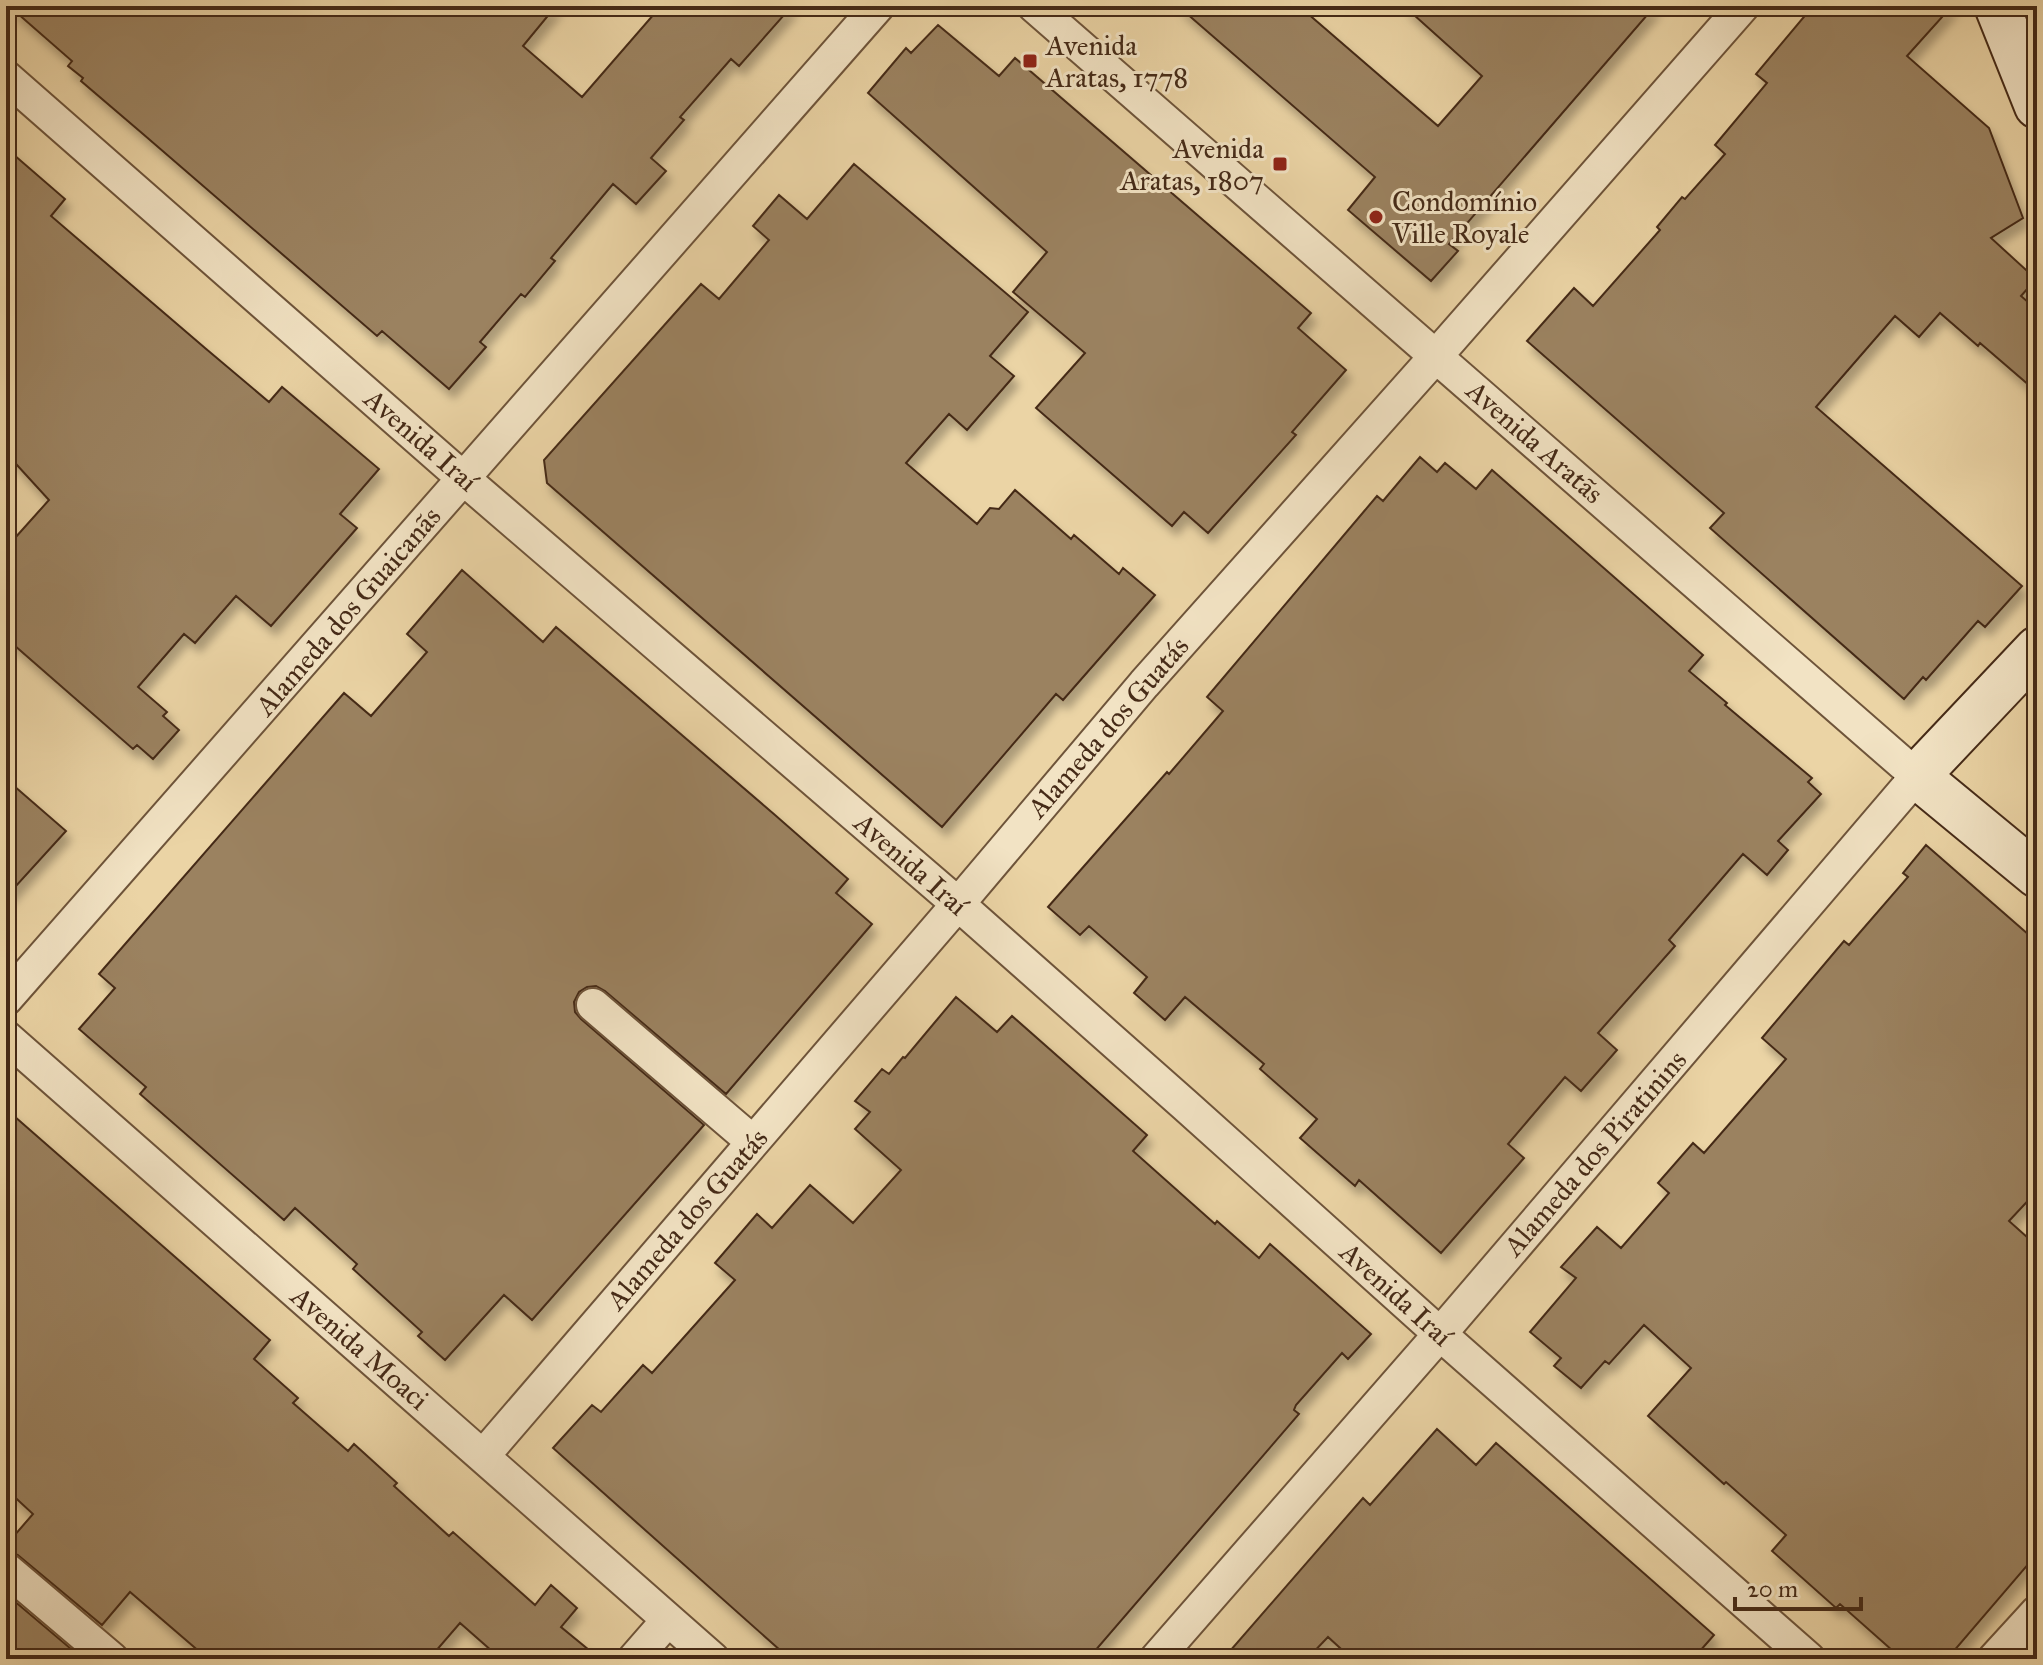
<svg xmlns="http://www.w3.org/2000/svg" width="2043" height="1665" font-family="'IM FELL Great Primer',serif">
	<style>
		.building { fill: #9b8261; stroke: #452a17; stroke-width: 2; filter: url(#shadow) }
		.lines { fill: none; stroke-linecap: round; stroke-linejoin: round }
		.street-casing { stroke: #6e543a; stroke-width: 36 }
		.secondary-casing { stroke: #452a17; stroke-width: 48 }
		.street { stroke: #f2e3c4; stroke-width: 32 }
		.secondary { stroke: #f2e3c4; stroke-width: 44 }
		.poi-dot { fill: #8f2418; stroke: #f2e3c4; stroke-width: 3 }
		.labels { text-anchor: middle; dominant-baseline: central; stroke-width: 6; stroke-linejoin: round; paint-order: stroke }
		.poi-label { font-size: 28px; fill: #452a17; stroke: #f2e3c4; text-anchor: start }
		.street-label { font-size: 28px; fill: #452a17; stroke: #f2e3c4 }
	</style>
	<defs>
		<filter id="shadow"><feDropShadow dx="5" dy="9" stdDeviation="4" flood-color="#0004"/></filter>
	</defs>
	<rect width="100%" height="100%" fill="#ebd4a5"/>
	<filter id="stains"><feTurbulence type="fractalNoise" baseFrequency=".0025" numOctaves="4"/><feColorMatrix values="0 0 0 0 .2 0 0 0 0 .09 0 0 0 0 .02 0 0 0 .5 -.17"/></filter>
	<radialGradient id="worn" r=".72"><stop offset=".6" stop-color="#630" stop-opacity="0"/><stop offset="1" stop-color="#630" stop-opacity=".3"/></radialGradient>
	<!-- building -->
	<path class="building" d="M9,6H556L523,46L582,97L661,6H792L739,66L731,59L680,117L684,120L651,158L666,171L636,204L613,184L551,258L555,261L525,297L521,294L480,342L486,347L449,389L382,331L377,336L143,134L81,81L83,78L68,66L72,61Z
		M1178,6H1299L1438,126L1482,76L1404,6H1655L1449,244L1458,251L1431,281L1348,210L1375,177Z
		M1813,6H1952L1907,56L1989,128L2023,218L1991,238L2036,279L2021,296L2037,310V392L1980,343L1978,346L1940,313L1919,337L1895,316L1816,407L2022,586L1985,627L1978,621L1926,680L1923,677L1904,699L1710,528L1724,513L1527,341L1574,288L1593,306L1660,230L1657,227L1682,197L1685,199L1725,154L1715,145L1767,83L1756,74Z
		M938,25L999,76L1015,58L1311,313L1298,328L1346,370L1292,432L1296,435L1208,533L1184,512L1172,526L1036,408L1085,353L1013,292L1047,252L868,93L906,48L911,53Z
		M6,148L65,199L51,216L205,348L269,402L282,387L379,469L340,514L357,528L271,626L236,596L195,643L184,634L138,687L167,712L163,716L179,730L153,759L137,745L133,749L6,638V548L49,500L6,453Z
		M854,164L1028,312L990,356L1014,376L967,430L949,414L906,463L977,524L990,508L999,509L1015,490L1071,539L1074,535L1119,574L1123,568L1155,595L1063,700L1056,694L942,827L547,483L544,460L701,284L719,299L769,240L753,226L779,195L807,219Z
		M1420,457L1437,472L1445,463L1476,489L1492,470L1703,655L1689,671L1727,703L1725,705L1812,778L1808,782L1821,794L1778,841L1788,850L1767,875L1743,854L1669,940L1675,946L1598,1033L1617,1050L1581,1091L1565,1077L1508,1144L1524,1158L1441,1253L1359,1180L1355,1186L1300,1138L1317,1119L1260,1069L1264,1064L1185,997L1165,1020L1134,993L1147,977L1089,926L1080,935L1048,907L1167,772L1169,774L1223,711L1207,697L1377,496L1383,501Z
		M462,570L543,642L556,627L775,815L848,879L836,893L872,924L726,1094L605,991L596,986L587,987L579,992L574,1002L575,1012L581,1019L704,1125L532,1320L504,1295L445,1360L418,1336L422,1332L353,1269L357,1264L295,1208L284,1220L140,1094L146,1087L79,1029L115,988L99,974L344,693L371,716L427,652L407,634Z
		M6,779L66,831L6,897Z
		M1926,845L2037,942V1191L2009,1221L2037,1246V1554L1947,1659H1902L1840,1604L1836,1608L1772,1551L1786,1535L1726,1482L1724,1484L1648,1416L1691,1368L1644,1325L1609,1364L1605,1361L1581,1388L1554,1366L1561,1358L1530,1332L1576,1278L1561,1267L1597,1227L1621,1248L1669,1193L1658,1183L1693,1143L1704,1153L1786,1059L1762,1038L1844,941L1849,945L1908,877L1903,873Z
		M956,997L997,1032L1012,1016L1147,1135L1133,1151L1215,1224L1217,1221L1259,1258L1270,1244L1371,1334L1348,1359L1342,1353L1296,1405L1294,1410L1299,1414L1088,1659H790L553,1448L592,1405L601,1412L643,1365L652,1373L735,1280L715,1263L757,1214L772,1228L810,1185L853,1223L901,1170L855,1129L870,1112L855,1101L882,1069L889,1074L903,1057L905,1058Z
		M6,1109L270,1340L254,1359L298,1398L293,1403L348,1451L354,1444L397,1483L394,1486L449,1536L453,1532L535,1605L551,1585L577,1608L561,1627L600,1659H501L460,1623L429,1659H208L130,1592L102,1625L18,1555L6,1550V1545L33,1514L6,1489Z
		M1437,1429L1476,1465L1496,1443L1714,1635L1693,1659H1352L1328,1637L1307,1659H1223L1363,1498L1370,1505Z
		M6,1594L77,1654L72,1659H6Z"/>
	<g class="lines">
		<defs>
			<path id="street" d="M1034,6L1917,776L1440,1334L1156,1659
				M6,77L464,479L958,904L1185,1105L1440,1334L1809,1659
				M6,999L878,6
				M593,1005L753,1142
				M6,1037L713,1659
				M483,1456L958,904L1144,684L1436,356L1743,6
				M6,1569L112,1659
				M634,1659L668,1620
				M1994,1659L2037,1612"/>
			<path id="secondary" d="M1997,6L2037,106
				M2037,649L1917,776L2037,875"/>
		</defs>
		<!-- street casing -->
		<use href="#street" class="street-casing"/>
		<!-- secondary casing -->
		<use href="#secondary" class="secondary-casing"/>
		<!-- street -->
		<use href="#street" class="street"/>
		<!-- secondary -->
		<use href="#secondary" class="secondary"/>
	</g>
	<!-- markers -->
	<g class="poi-dot">
		<rect x="1022" y="53" width="16" height="16" rx="4"/>
		<rect x="1272" y="156" width="16" height="16" rx="4"/>
		<circle cx="1376" cy="217" r="8"/>
	</g>
	<g class="labels">
		<!-- poi labels -->
		<g class="poi-label">
			<text x="1046" y="45">Avenida<tspan x="1046" dy="32">Aratas, 1778</tspan></text>
			<text x="1264" y="148" text-anchor="end">Avenida<tspan x="1264" dy="32">Aratas, 1807</tspan></text>
			<text x="1392" y="201">Condomínio<tspan x="1392" dy="32">Ville Royale</tspan></text>
		</g>
		<!-- street labels -->
		<g class="street-label">
			<text transform="translate(421 440) rotate(41)">Avenida Iraí</text>
			<text transform="translate(1535 442) rotate(41)">Avenida Aratãs</text>
			<text transform="translate(348 611) rotate(-49)">Alameda dos Guaicanãs</text>
			<text transform="translate(1108 727) rotate(-49)">Alameda dos Guatás</text>
			<text transform="translate(911 864) rotate(41)">Avenida Iraí</text>
			<text transform="translate(1595 1153) rotate(-49)">Alameda dos Piratinins</text>
			<text transform="translate(687 1219) rotate(-49)">Alameda dos Guatás</text>
			<text transform="translate(1396 1294) rotate(42)">Avenida Iraí</text>
			<text transform="translate(360 1348) rotate(41)">Avenida Moaci</text>
		</g>
	</g>
	<!-- margin -->
	<rect width="2043" height="1665" fill="none" stroke="#ebd4a5" stroke-width="32"/>
	<rect x="8" y="8" width="2027" height="1649" fill="none" stroke="#452a17" stroke-width="4"/>
	<rect x="16" y="16" width="2011" height="1633" fill="none" stroke="#452a17" stroke-width="2"/>
	<!-- scale -->
	<path d="M1735 1597v12h126v-12" fill="none" stroke="#452a17" stroke-width="4"/>
	<text x="1747" y="1597" font-size="24" fill="#452a17" stroke="#f2e3c4" stroke-width="6" paint-order="stroke">20 m</text>
	<rect width="100%" height="100%" filter="url(#stains)"/>
	<rect width="100%" height="100%" fill="url(#worn)"/>
</svg>
